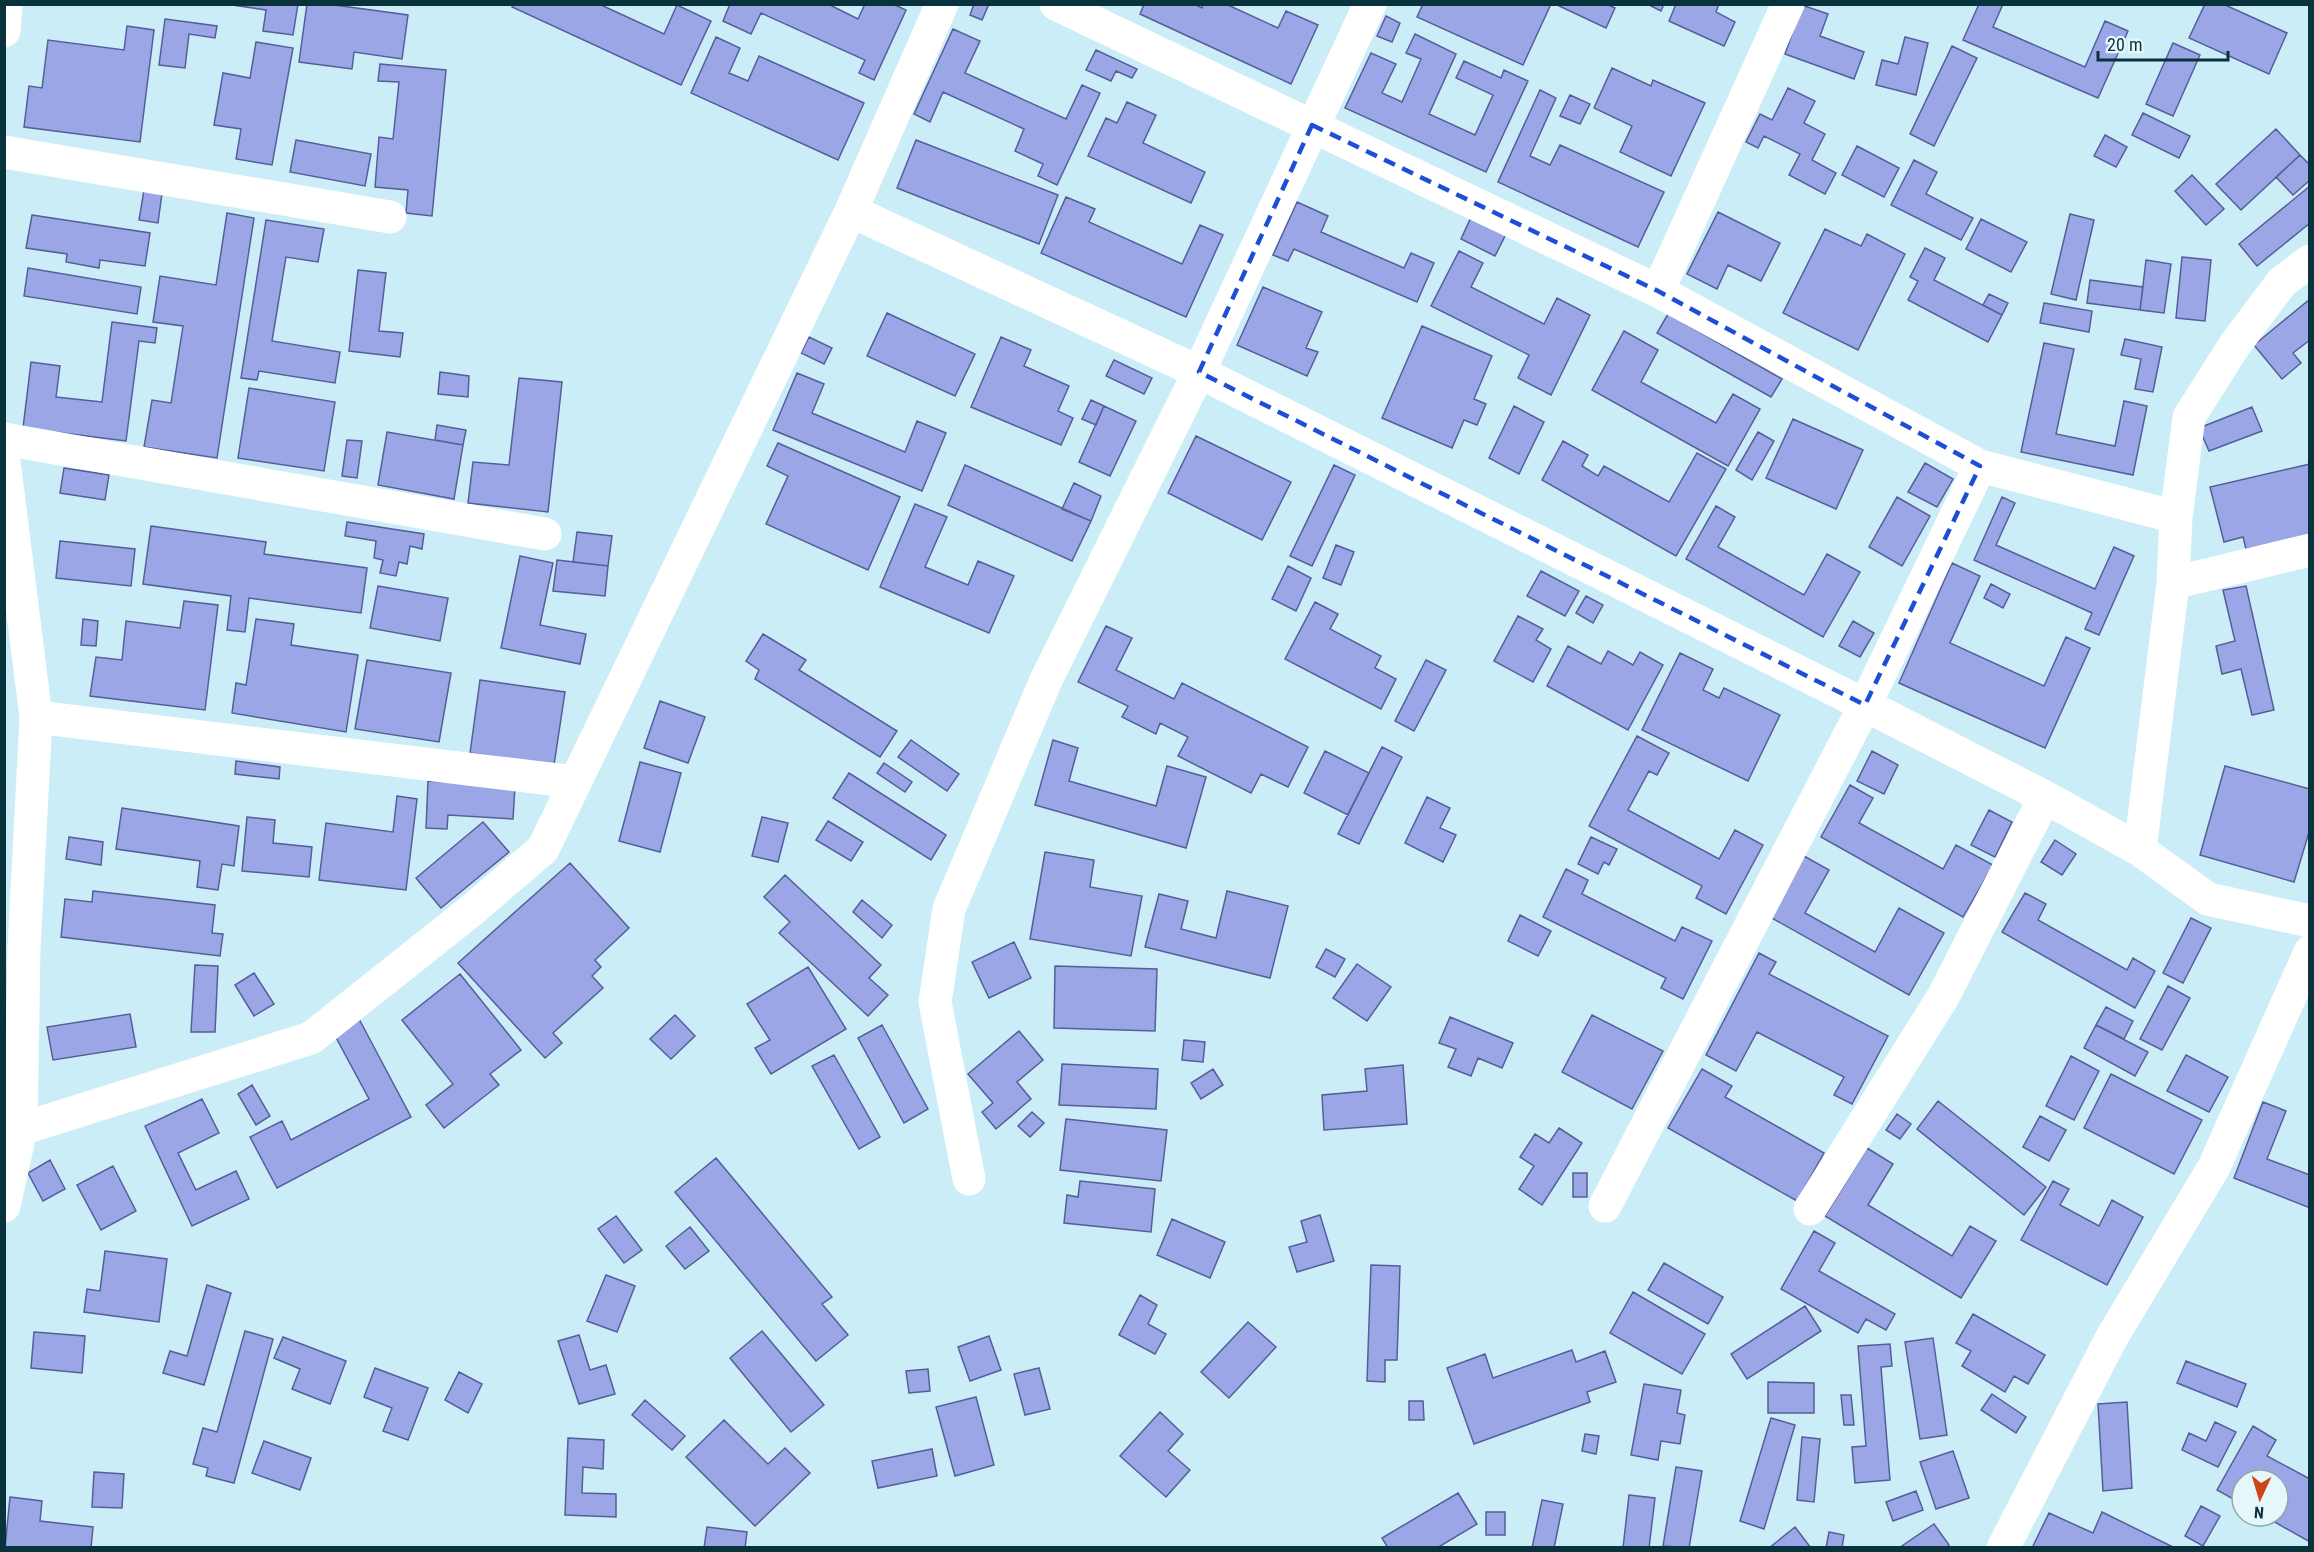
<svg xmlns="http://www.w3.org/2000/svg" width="2314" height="1552" font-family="'Roboto Condensed',sans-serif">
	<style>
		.building { fill: #9ba6e7; stroke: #565e99; stroke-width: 1.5 }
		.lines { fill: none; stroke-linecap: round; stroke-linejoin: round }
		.minor { stroke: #fff; stroke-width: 33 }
		.marked { fill: none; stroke: #1d4ed8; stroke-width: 4.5; stroke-dasharray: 12 8; stroke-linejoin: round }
	</style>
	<rect width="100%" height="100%" fill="#cbedf7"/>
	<!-- building -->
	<path class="building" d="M225,4H298L293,35L263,31L266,10Z
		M307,4H327L408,15L402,59L354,52L352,69L299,62Z
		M514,4H599L664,34L677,5L711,21L681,85L512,7Z
		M730,4H828L858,19L865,4H893L906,10L874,80L859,73L865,60L761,13L751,34L723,21Z
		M974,4H989L982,20L970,15Z
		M1144,4H1194L1202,8L1203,4H1226L1278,28L1286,11L1318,25L1291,84L1140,14Z
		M1423,4H1551L1523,65L1417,17Z
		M1555,4H1606L1615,8L1606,28Z
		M1647,4H1664L1661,11Z
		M1676,4H1719L1716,12L1735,22L1724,46L1669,21Z
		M1979,4H2003L1993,27L2085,67L2105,21L2128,31L2098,98L1963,40Z
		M2205,4H2223L2287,33L2269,74L2189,38Z
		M1802,5L1828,14L1820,36L1864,52L1854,79L1785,54Z
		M1386,16L1400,23L1392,42L1377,36Z
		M165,19L217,26L215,38L189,34L185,68L159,65Z
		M127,26L154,30L140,142L24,127L29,86L42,88L48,40L124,50Z
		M953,29L980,41L965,73L1066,119L1082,85L1100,93L1057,185L1038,176L1043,164L1015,151L1024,129L943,92L930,122L914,114Z
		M1415,34L1456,54L1429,114L1475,135L1493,95L1456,78L1464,61L1501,78L1504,70L1528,81L1486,172L1345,108L1371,53L1396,64L1382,93L1402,102L1421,59L1406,53Z
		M716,37L740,48L729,73L748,81L759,56L864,103L838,160L691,93Z
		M1905,37L1928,43L1916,95L1876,85L1882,60L1898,64Z
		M256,42L293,48L272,165L236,159L241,129L214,125L223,73L250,78Z
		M2173,43L2200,55L2173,116L2146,104Z
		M1952,46L1977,58L1934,146L1910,134Z
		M1096,50L1137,69L1132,78L1116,71L1111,81L1086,70Z
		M380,64L446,70L432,216L406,213L408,190L375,187L379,137L393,139L399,82L378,81Z
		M1612,68L1651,86L1653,80L1705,103L1671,176L1620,152L1632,126L1594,108Z
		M1788,88L1815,101L1804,123L1825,134L1812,160L1836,173L1825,194L1789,175L1800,154L1764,136L1758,148L1746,142L1760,114L1772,120Z
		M1540,90L1556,98L1530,156L1550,165L1560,145L1664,192L1638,247L1498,182Z
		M1570,95L1590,104L1580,124L1560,116Z
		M1127,102L1156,115L1143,143L1205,172L1191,203L1088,156L1106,118L1117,123Z
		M2143,113L2190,136L2179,158L2132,135Z
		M2276,129L2300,155L2241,210L2216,184Z
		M2105,135L2127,147L2116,167L2094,156Z
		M296,140L371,154L365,186L290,172Z
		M916,140L1058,195L1039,244L897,188Z
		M1857,146L1899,168L1884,197L1842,175Z
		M2300,155L2310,165V180L2293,195L2276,177Z
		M1914,160L1937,172L1926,194L1973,218L1961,240L1891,205Z
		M2192,175L2224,209L2206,225L2175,191Z
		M2310,186V223L2257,266L2239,244Z
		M144,190L162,193L158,223L139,220Z
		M1066,197L1095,209L1089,222L1182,264L1200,225L1223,235L1186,317L1041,253Z
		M1297,202L1328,216L1321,232L1404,268L1411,253L1434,263L1417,302L1294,249L1288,261L1273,255Z
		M1718,212L1780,243L1761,281L1728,265L1717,289L1687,274Z
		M227,213L254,218L217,458L144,447L152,400L171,403L183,326L153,322L160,276L216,285Z
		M1473,213L1508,230L1495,256L1461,239Z
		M2070,214L2094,220L2076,300L2051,294Z
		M32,215L150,233L145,266L100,260L99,268L66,262L67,254L26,248Z
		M1981,219L2027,242L2011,272L1966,249Z
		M266,220L324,229L318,262L286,257L272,341L340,352L335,383L259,371L257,380L241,378Z
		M1825,229L1861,246L1867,234L1905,254L1858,350L1783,313Z
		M1925,248L1945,258L1934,280L2002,315L1988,342L1908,300L1918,281L1910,277Z
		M1459,251L1483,263L1471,287L1544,324L1557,298L1590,315L1551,395L1518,378L1529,355L1431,306Z
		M2182,257L2211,260L2205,321L2176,318Z
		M2146,260L2171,264L2164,313L2140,310Z
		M28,268L141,287L137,314L24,296Z
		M358,270L386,273L379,331L403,333L400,357L349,351Z
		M2090,280L2143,287L2140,310L2087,303Z
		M1263,287L1322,312L1306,348L1318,352L1307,376L1237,345Z
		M1989,294L2008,303L2002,315L1983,305Z
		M2310,299V340L2293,353L2301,363L2282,379L2254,345Z
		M2044,303L2092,311L2089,332L2040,323Z
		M887,313L975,354L955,396L867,356Z
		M1668,314L1782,379L1771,397L1657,333Z
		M112,322L157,328L155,343L139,341L126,441L23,428L31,362L60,366L56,397L102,402Z
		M1422,326L1492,356L1474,399L1486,404L1477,425L1464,420L1452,448L1382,418Z
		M1624,331L1658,350L1641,382L1716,423L1733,394L1760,409L1728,466L1592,390Z
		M809,337L832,348L824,364L801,353Z
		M1001,337L1031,350L1024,366L1069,386L1058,411L1073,418L1061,445L971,407Z
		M2125,339L2162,347L2153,392L2135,389L2141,359L2121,355Z
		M2044,343L2074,349L2056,434L2115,446L2124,401L2147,406L2133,475L2021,452Z
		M1114,360L1152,378L1144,394L1106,376Z
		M440,372L469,376L468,397L438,394Z
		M797,373L824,384L812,413L905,452L917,421L946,433L922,491L773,430Z
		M519,378L562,382L548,512L468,503L473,462L509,465Z
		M249,388L335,402L324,471L238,458Z
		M1091,400L1104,406L1096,425L1082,419Z
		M1104,406L1136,421L1110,476L1079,462Z
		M1514,406L1544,422L1519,474L1489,458Z
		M2252,407L2262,431L2209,451L2199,428Z
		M1793,419L1863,450L1836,509L1766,478Z
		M437,425L466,430L463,445L435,440Z
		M387,432L463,445L454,499L378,485Z
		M1758,432L1774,441L1752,480L1736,470Z
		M1196,436L1291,482L1262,540L1168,493Z
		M347,440L362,441L357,478L342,476Z
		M1563,441L1588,455L1582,466L1598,476L1604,466L1669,502L1697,453L1726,469L1676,556L1542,480Z
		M778,443L900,497L868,570L766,524L788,476L767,466Z
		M1925,463L1953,479L1937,507L1908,492Z
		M2310,464V534L2246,549L2243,537L2224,542L2210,487Z
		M965,465L1091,521L1072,561L948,505Z
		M1334,465L1355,475L1312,566L1290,556Z
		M64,468L109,475L105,500L60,493Z
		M1074,483L1101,496L1091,521L1062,509Z
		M1897,497L1930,516L1902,566L1869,547Z
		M2002,497L2015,503L1996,545L2095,589L2114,547L2134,556L2099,635L2085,629L2092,613L1974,560Z
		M915,504L947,517L925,567L968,585L978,561L1014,576L989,633L880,587Z
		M1716,506L1735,517L1718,547L1804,595L1827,554L1860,572L1823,637L1686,559Z
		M347,522L424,534L422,549L410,546L407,564L399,562L396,576L380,573L383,560L374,558L376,541L345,536Z
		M151,526L266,542L264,554L367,568L361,613L249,598L245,632L227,630L231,596L143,584Z
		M577,532L612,536L608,566L573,562Z
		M60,541L135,549L131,586L56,578Z
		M1336,545L1354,552L1341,585L1323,578Z
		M520,556L553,563L540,625L586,634L580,664L501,648Z
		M557,560L608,566L605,596L553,591Z
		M1952,563L1980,576L1950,643L2044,686L2066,637L2090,648L2045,748L1899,683Z
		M1288,566L1311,578L1296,611L1272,599Z
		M1541,571L1579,591L1565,616L1527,596Z
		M1991,584L2010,594L2003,608L1984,598Z
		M378,586L448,598L440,641L370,628Z
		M2246,586L2274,710L2252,715L2241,669L2222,674L2216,646L2235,641L2223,590Z
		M1586,596L1603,605L1593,623L1576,613Z
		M184,601L218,605L205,710L90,696L96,657L122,660L126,621L180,628Z
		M1315,602L1338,614L1330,629L1381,656L1375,668L1396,679L1381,709L1285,659Z
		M1518,616L1543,629L1536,640L1551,649L1533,682L1494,661Z
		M83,619L98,621L96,646L81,645Z
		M256,619L294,624L291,645L358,655L346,732L232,713L236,683L246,685Z
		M1853,621L1874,633L1860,657L1839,646Z
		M1106,626L1132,638L1116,670L1174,699L1182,683L1308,747L1288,787L1261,774L1251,793L1178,756L1188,737L1160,723L1156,734L1122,717L1128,706L1078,682Z
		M763,634L806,660L799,670L897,731L880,757L755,679L759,670L746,661Z
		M1568,646L1601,664L1608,651L1633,665L1640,652L1663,665L1628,730L1547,686Z
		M1680,653L1713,669L1703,690L1719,698L1724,688L1780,715L1748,781L1642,730Z
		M367,660L451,673L439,742L355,729Z
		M1426,660L1446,670L1414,731L1395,721Z
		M480,680L565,692L554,765L470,753Z
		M660,701L705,717L688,763L644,748Z
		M1637,736L1669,753L1657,775L1649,771L1628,810L1719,859L1735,830L1763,845L1726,914L1696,898L1702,886L1589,826Z
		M911,740L959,774L947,791L898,757Z
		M1053,740L1078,748L1069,781L1156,806L1167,766L1206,777L1186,848L1035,805Z
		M1382,747L1402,757L1359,844L1338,834Z
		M1325,751L1369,773L1348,815L1304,793Z
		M1872,751L1898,765L1884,794L1857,781Z
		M236,761L280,767L279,779L235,774Z
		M640,762L681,773L660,852L619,841Z
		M884,763L912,782L905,792L877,773Z
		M2225,766L2310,789V829L2294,882L2200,855Z
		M849,773L946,835L931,860L833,798Z
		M428,781L515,786L513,819L448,815L447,829L426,828Z
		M1850,785L1873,798L1859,823L1943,869L1956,845L1993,865L1963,917L1821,837Z
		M397,796L417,799L406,890L319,880L326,823L393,832Z
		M1427,797L1450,808L1440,828L1456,835L1443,862L1405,843Z
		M122,808L239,826L234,866L222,864L218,890L197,887L200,861L116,849Z
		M1989,810L2012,822L1995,857L1971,845Z
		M247,817L275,820L273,843L312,847L309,877L242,871Z
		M762,817L788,823L778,862L752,856Z
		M828,821L863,842L851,861L816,840Z
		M483,822L509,852L441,908L416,878Z
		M69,837L103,842L101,865L66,859Z
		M1591,837L1617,849L1609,865L1604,862L1598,874L1578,864Z
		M2055,840L2076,854L2062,875L2041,862Z
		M1045,852L1094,860L1090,887L1142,896L1131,956L1030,939Z
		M1804,856L1829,870L1805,913L1875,952L1899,908L1944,933L1909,995L1770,917Z
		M570,863L629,928L595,960L601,967L592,976L603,988L553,1033L562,1043L545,1058L458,963Z
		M1566,869L1588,880L1582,894L1675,941L1682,927L1712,941L1683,999L1661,988L1666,978L1543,917Z
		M785,875L881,965L869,978L888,995L868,1016L779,933L790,922L764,897Z
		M93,891L215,905L212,933L223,934L220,956L61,937L65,899L92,902Z
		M1227,891L1288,906L1270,978L1145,947L1159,894L1188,901L1181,929L1216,938Z
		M2025,893L2046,904L2038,920L2127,970L2133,958L2155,971L2135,1008L2002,932Z
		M862,900L892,925L882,938L853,912Z
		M1520,915L1551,931L1538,956L1508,941Z
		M2191,918L2211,928L2183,983L2163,973Z
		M1014,942L1031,978L989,998L972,962Z
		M1326,949L1345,959L1335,977L1316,967Z
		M1759,953L1776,962L1769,974L1888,1036L1852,1104L1834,1095L1844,1077L1757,1032L1736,1071L1706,1055Z
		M1357,964L1391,987L1367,1021L1333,998Z
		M195,965L218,966L215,1032H191Z
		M1055,966L1157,969L1155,1031L1054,1028Z
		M808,967L846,1029L771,1074L755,1048L770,1040L747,1004Z
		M254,973L274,1004L254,1016L235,985Z
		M460,974L521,1050L490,1074L499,1085L444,1128L426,1105L453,1084L402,1020Z
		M2168,986L2190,998L2162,1050L2140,1039Z
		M2106,1007L2133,1021L2124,1039L2096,1025Z
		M130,1014L136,1047L53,1060L47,1027Z
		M675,1015L695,1036L671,1059L650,1039Z
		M1592,1015L1663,1051L1632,1109L1562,1072Z
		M358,1017L411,1117L277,1188L250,1137L282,1121L291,1140L369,1099L332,1030Z
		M1450,1017L1513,1043L1502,1068L1478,1058L1471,1076L1448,1067L1456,1049L1439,1043Z
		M882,1025L928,1109L904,1123L858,1038Z
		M2096,1025L2148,1052L2135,1076L2084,1048Z
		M1019,1031L1043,1060L1017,1082L1031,1099L996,1129L982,1112L993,1103L968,1074Z
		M1184,1040L1205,1042L1203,1062L1182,1060Z
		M834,1055L880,1137L859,1149L812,1066Z
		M2186,1055L2228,1077L2209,1112L2167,1091Z
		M2071,1056L2099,1071L2074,1120L2046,1106Z
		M1062,1064L1158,1069L1156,1109L1059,1105Z
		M1403,1065L1407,1124L1324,1130L1322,1095L1367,1091L1365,1069Z
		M1213,1069L1223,1085L1201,1099L1191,1083Z
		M1702,1069L1732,1086L1725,1097L1824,1153L1797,1201L1668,1128Z
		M2111,1074L2202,1120L2174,1174L2084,1128Z
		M252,1085L270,1116L256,1125L238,1094Z
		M202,1099L219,1133L178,1153L196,1190L236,1171L249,1199L192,1226L145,1126Z
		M1938,1101L2046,1187L2024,1215L1917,1129Z
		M2263,1102L2286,1111L2267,1159L2310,1175V1208L2234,1178Z
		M1032,1112L1044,1123L1030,1137L1018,1126Z
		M1897,1114L1911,1124L1900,1139L1886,1130Z
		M2040,1116L2066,1130L2049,1161L2023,1147Z
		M1066,1119L1167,1130L1161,1181L1060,1170Z
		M1559,1128L1582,1143L1542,1205L1519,1189L1534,1166L1520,1157L1535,1134L1549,1143Z
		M1867,1148L1893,1164L1868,1205L1952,1256L1970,1226L1996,1241L1961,1298L1825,1216Z
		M716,1158L832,1297L822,1304L848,1335L816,1361L675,1192Z
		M50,1160L65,1189L43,1201L28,1173Z
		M113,1166L136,1211L101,1230L77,1185Z
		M1573,1173H1587V1197H1573Z
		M1080,1181L1155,1189L1151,1232L1064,1223L1067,1195L1078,1197Z
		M2053,1181L2069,1189L2060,1205L2099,1226L2112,1200L2143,1217L2107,1285L2021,1240Z
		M1320,1215L1334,1261L1297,1272L1289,1247L1307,1242L1301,1221Z
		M616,1216L642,1250L624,1263L598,1229Z
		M1172,1219L1225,1242L1210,1278L1157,1255Z
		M690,1227L709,1251L685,1269L666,1246Z
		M1814,1231L1835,1243L1819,1271L1895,1314L1886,1330L1866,1319L1858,1333L1781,1289Z
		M105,1251L167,1259L159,1322L84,1312L87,1289L100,1291Z
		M1664,1263L1723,1297L1708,1324L1648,1290Z
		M1371,1265L1400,1266L1397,1360H1385V1382L1367,1381Z
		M606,1275L635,1286L617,1332L587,1321Z
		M207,1285L231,1293L204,1385L163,1373L170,1351L187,1356Z
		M1633,1292L1705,1334L1682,1374L1610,1333Z
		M1140,1295L1157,1305L1148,1324L1166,1334L1155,1354L1119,1335Z
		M1805,1306L1821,1331L1747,1379L1731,1354Z
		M1973,1314L2045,1355L2028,1384L2014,1376L2005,1392L1962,1366L1971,1351L1956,1343Z
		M1248,1322L1276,1347L1229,1398L1201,1372Z
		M245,1331L273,1339L234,1483L206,1476L208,1468L193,1464L203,1428L217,1432Z
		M762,1331L824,1405L791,1432L730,1358Z
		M34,1332L85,1336L82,1373L31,1368Z
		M579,1335L590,1370L606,1365L615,1394L579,1404L558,1341Z
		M989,1336L1001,1370L970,1381L958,1347Z
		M283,1337L346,1361L330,1404L292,1389L300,1369L274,1358Z
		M1933,1338L1947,1435L1920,1439L1905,1342Z
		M1890,1344L1892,1366L1881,1367L1890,1480L1855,1483L1852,1447L1866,1446L1858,1346Z
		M1572,1350L1576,1362L1605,1351L1616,1382L1587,1392L1590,1402L1474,1444L1447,1368L1485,1354L1493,1378Z
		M2186,1361L2246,1384L2237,1407L2177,1383Z
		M375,1368L428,1388L408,1440L383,1431L392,1408L364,1397Z
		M1039,1368L1050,1409L1025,1415L1014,1374Z
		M928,1369L930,1391L909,1393L906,1371Z
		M459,1372L482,1384L468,1413L445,1400Z
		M1768,1382L1814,1383V1413H1768Z
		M1644,1384L1681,1390L1677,1413L1685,1415L1680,1444L1661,1441L1658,1460L1631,1455Z
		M1992,1394L2026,1417L2016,1433L1981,1410Z
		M1841,1395H1851L1854,1425H1844Z
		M976,1397L994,1465L955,1476L936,1407Z
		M645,1400L685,1436L672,1450L632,1415Z
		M1409,1401H1423L1424,1420H1409Z
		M2127,1402L2132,1488L2103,1491L2098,1404Z
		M1160,1412L1183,1434L1168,1451L1190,1470L1166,1497L1120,1456Z
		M1771,1418L1795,1425L1764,1529L1740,1521Z
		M724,1420L768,1464L785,1448L810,1473L755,1526L686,1457Z
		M2215,1422L2236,1432L2218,1467L2182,1450L2189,1433L2206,1441Z
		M2253,1426L2276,1440L2267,1456L2310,1479V1542L2264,1516H2278V1480H2242V1504L2217,1490Z
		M1585,1434L1599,1436L1596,1454L1582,1451Z
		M1802,1437L1820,1439L1814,1502L1797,1500Z
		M568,1438L604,1440L603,1469L583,1467L582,1493L616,1494V1517L565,1515Z
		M264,1441L311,1458L300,1490L252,1473Z
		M932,1449L937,1476L878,1488L872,1461Z
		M1953,1451L1969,1498L1936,1509L1920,1462Z
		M1676,1467L1702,1471L1689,1548L1663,1546Z
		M94,1472L124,1474L122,1508L92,1507Z
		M1916,1491L1923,1510L1893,1521L1886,1502Z
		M1458,1493L1477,1524L1437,1548H1388L1382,1538Z
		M1629,1495L1655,1498L1649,1548H1623Z
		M10,1497L42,1501L40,1521L93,1527L91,1548H5Z
		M1542,1500L1563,1504L1554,1548H1532Z
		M2201,1506L2220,1516L2203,1546L2185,1536Z
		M1486,1512H1505V1535H1486Z
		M2102,1512L2175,1548H2032L2049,1513L2093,1533Z
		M1934,1524L1949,1545L1946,1548H1899Z
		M707,1527L747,1532L745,1548H704Z
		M1795,1527L1811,1548H1769Z
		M1829,1532L1844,1535L1842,1548H1826Z"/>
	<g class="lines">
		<!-- minor -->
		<path class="minor" d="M1056,4L1658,291L1980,466L2176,517
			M4,31L6,4
			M4,152L390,217
			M851,211L1199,372L1865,705L2045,797L2140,850L2208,899L2310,921
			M1658,291L1788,4
			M4,439L545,534
			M4,461L36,717L24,949L21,1129L4,1206
			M2173,583L2310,550
			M36,717L575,782
			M2140,850L2173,583L2176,517L2189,417L2234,346L2282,282L2310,261
			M21,1129L311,1038L472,910L543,849L851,211L942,4
			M969,1179L935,1002L949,909L1046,680L1199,372L1370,4
			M1605,1206L1865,705L1980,466
			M1810,1209L1943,997L2045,797
			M2003,1548L2112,1337L2214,1167L2310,952"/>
	</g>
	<!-- marked area -->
	<path class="marked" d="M1312,125L1658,291L1980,466L1865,705L1199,372Z"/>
	<!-- border -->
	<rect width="2314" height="1552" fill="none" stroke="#08323c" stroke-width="12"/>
	<!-- north arrow -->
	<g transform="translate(2260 1498) rotate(184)"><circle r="28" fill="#e6f7fc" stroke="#8da8af" stroke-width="1.5"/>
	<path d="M0-4.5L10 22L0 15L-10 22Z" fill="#cd4519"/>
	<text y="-9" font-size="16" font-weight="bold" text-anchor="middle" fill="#08323c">N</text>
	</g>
	<!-- scale -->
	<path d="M2098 51v9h130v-9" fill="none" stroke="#08323c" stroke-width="3"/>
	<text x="2107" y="51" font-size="18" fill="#08323c" stroke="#e6f7fc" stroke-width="4.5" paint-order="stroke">20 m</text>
</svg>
